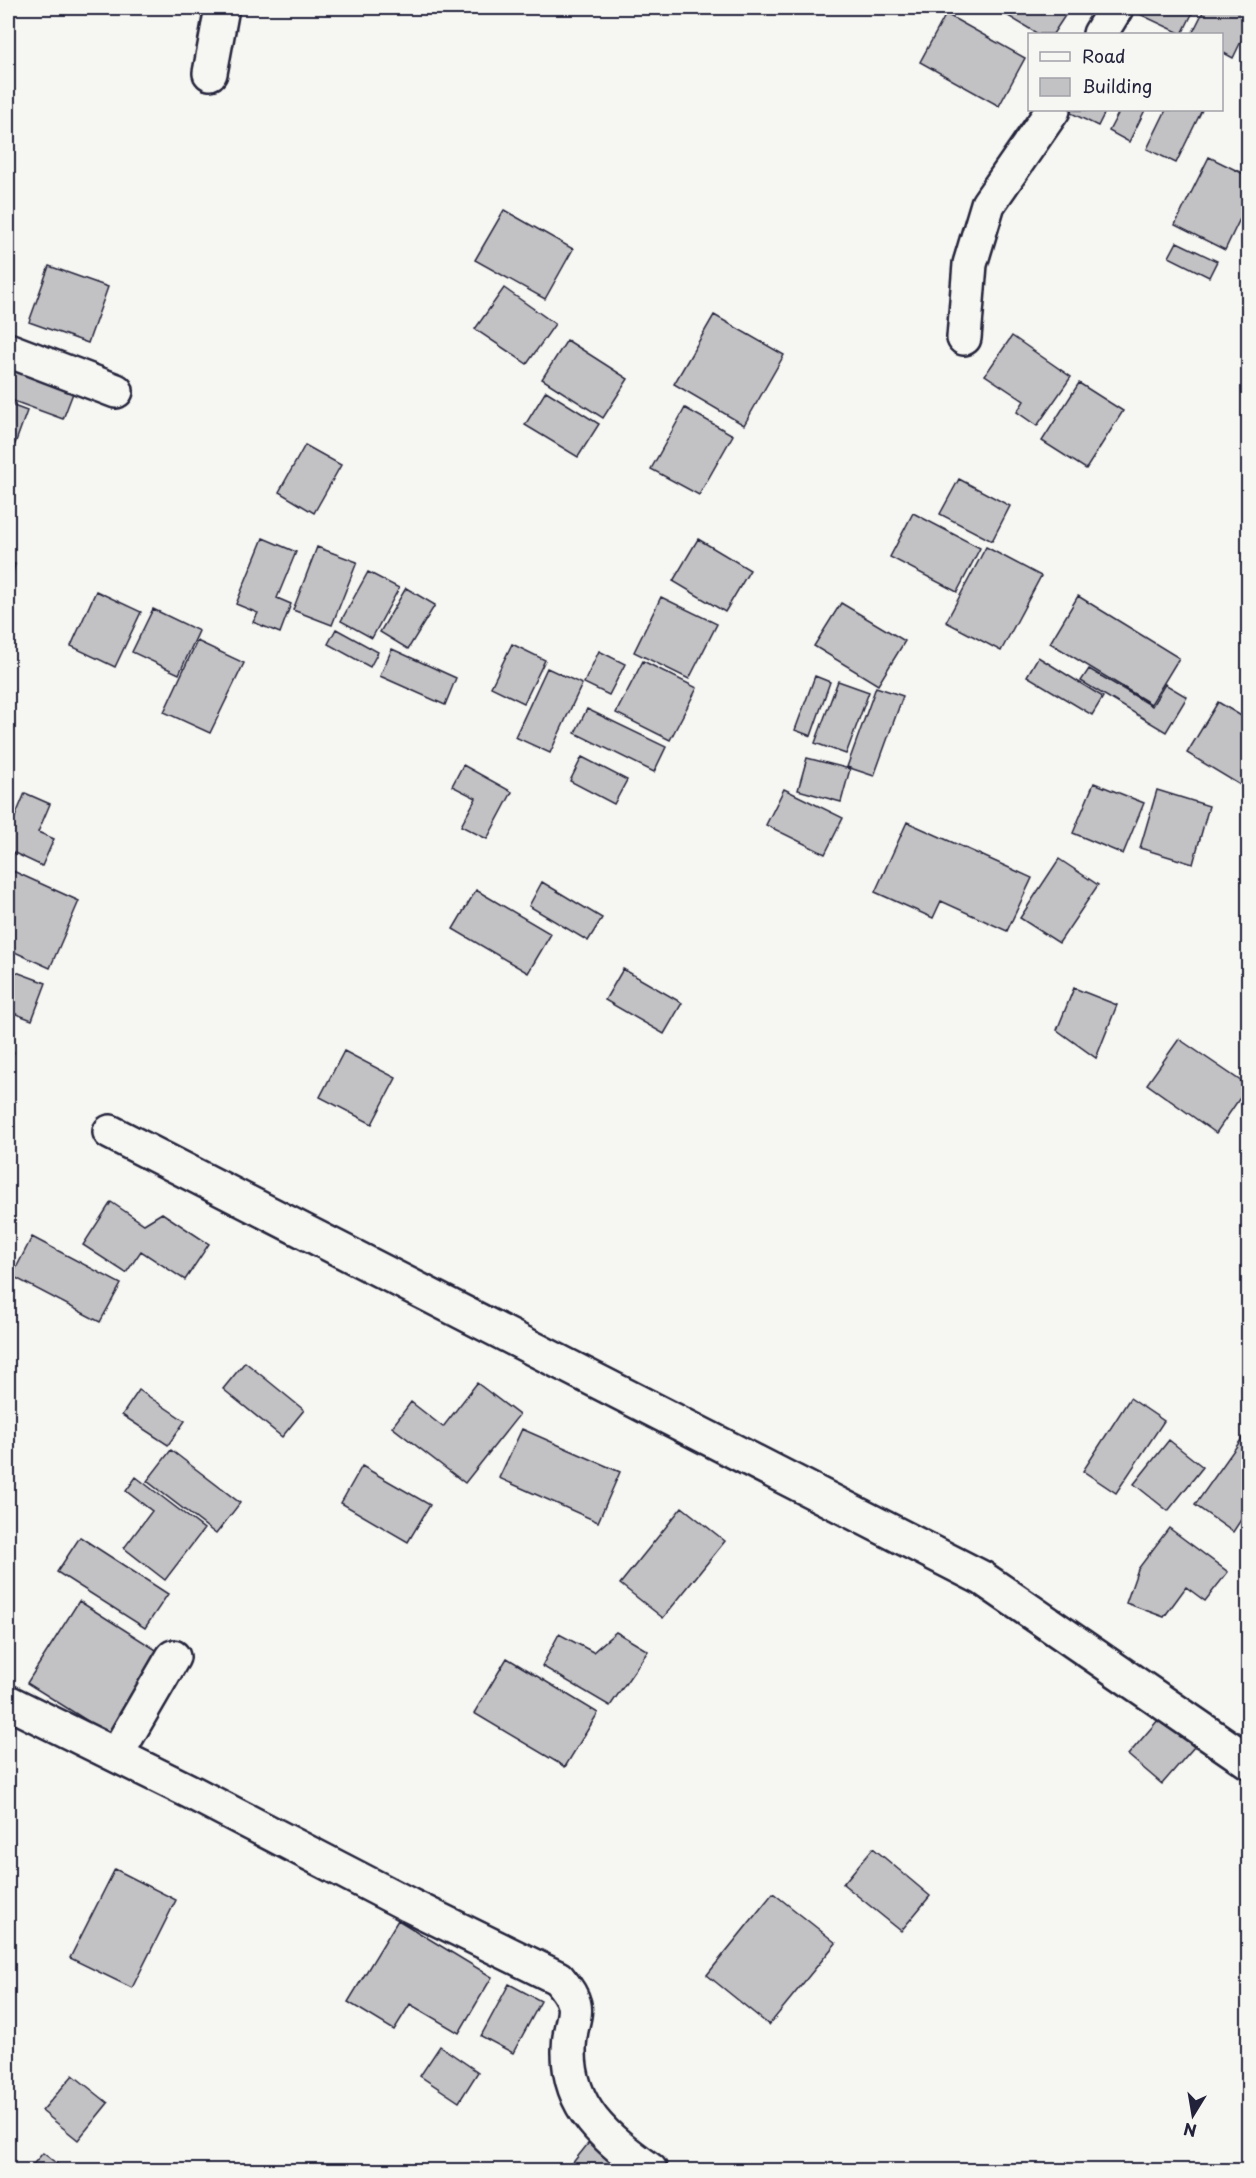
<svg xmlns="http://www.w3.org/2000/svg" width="1256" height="2178" font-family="'Playpen Sans',sans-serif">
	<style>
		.building { fill: #c2c2c4; stroke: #22223b; stroke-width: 1.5 }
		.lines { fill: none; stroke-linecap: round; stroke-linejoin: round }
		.minor-casing { stroke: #22223b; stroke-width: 38 }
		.minor { stroke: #f6f6f2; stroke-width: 33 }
	</style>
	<rect width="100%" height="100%" fill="#f6f6f2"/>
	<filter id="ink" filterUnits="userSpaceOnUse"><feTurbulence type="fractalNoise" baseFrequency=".0167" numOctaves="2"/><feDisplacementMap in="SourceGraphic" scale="12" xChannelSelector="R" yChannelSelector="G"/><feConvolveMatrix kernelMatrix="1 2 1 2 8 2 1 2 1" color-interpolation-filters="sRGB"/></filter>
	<g filter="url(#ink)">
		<!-- building -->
		<path class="building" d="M995,8H1070L1053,34H1038Z
			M1137,8H1195L1182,34L1135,12Z
			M1205,8H1248V27L1233,58L1222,52V34H1192Z
			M946,14L1025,58L999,106L920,62Z
			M1070,110H1106L1098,126L1069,112Z
			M1120,110H1145L1129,142L1109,131Z
			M1166,110H1202L1176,163L1147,149Z
			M1209,157L1248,176V202L1225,250L1175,225Z
			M504,210L573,249L545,299L475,260Z
			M1177,242L1217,261L1209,277L1169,257Z
			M49,266L108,287L88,343L29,322Z
			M1248,276V292L1242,289Z
			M504,288L555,324L527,364L475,329Z
			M714,315L784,355L744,425L674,384Z
			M1012,336L1071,377L1037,426L1017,412L1024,401L985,375Z
			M567,340L628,379L603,418L542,379Z
			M8,354L78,380L63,419L8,399Z
			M1079,383L1123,411L1086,469L1042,441Z
			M546,391L599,424L578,457L525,425Z
			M8,404L27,411L15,444L8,441Z
			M685,408L733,435L699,495L651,469Z
			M305,445L341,465L314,513L279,492Z
			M959,479L1010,506L992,541L940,514Z
			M913,513L980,548L957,592L890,557Z
			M263,538L296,552L277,598L291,604L280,633L253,622L258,613L236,604Z
			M698,539L750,570L725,612L673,581Z
			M317,547L357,562L332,625L293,610Z
			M986,547L1041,576L1001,651L946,622Z
			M8,563L15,564L8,595Z
			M368,572L399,588L372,638L341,621Z
			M406,588L435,605L408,649L380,632Z
			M96,591L141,612L115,667L71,646Z
			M1078,596L1179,658L1151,704L1050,643Z
			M661,597L717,624L689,679L634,652Z
			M841,603L905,641L878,685L814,646Z
			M153,609L199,631L179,674L132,652Z
			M336,629L378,652L370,667L328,644Z
			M197,641L244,663L210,733L164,712Z
			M512,644L545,660L524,703L491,687Z
			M392,649L456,678L445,705L380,676Z
			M599,651L625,664L609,695L584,683Z
			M1038,657L1103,697L1092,715L1027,676Z
			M643,661L697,688L670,740L616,713Z
			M547,668L582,684L550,753L515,737Z
			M1089,669L1152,706L1165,684L1187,697L1166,732L1081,681Z
			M815,676L830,682L811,736L795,730Z
			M838,681L869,692L846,754L815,743Z
			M876,687L903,696L874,776L847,767Z
			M1218,702L1248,720V782L1245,788L1187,753Z
			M587,709L666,747L654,772L575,733Z
			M582,757L627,780L614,804L570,781Z
			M807,758L850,769L841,802L798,790Z
			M463,765L512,792L487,839L461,826L476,798L452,786Z
			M1094,783L1144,803L1123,854L1073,833Z
			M784,789L843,818L825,854L766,825Z
			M1157,790L1209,806L1193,864L1140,848Z
			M25,793L50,804L38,832L54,839L42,866L8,850V834Z
			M907,822L1032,878L1007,931L941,901L933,918L875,892Z
			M1059,859L1098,885L1059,943L1020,918Z
			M13,871L79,901L50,968L8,949V884Z
			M542,882L602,918L588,941L529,906Z
			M476,890L551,934L528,973L453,929Z
			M8,969L46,983L32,1020L8,1011Z
			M623,969L682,1003L664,1034L605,1000Z
			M1074,988L1117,1005L1096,1058L1057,1030Z
			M1179,1039L1248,1086L1216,1133L1147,1084Z
			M8,1049L14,1052L8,1066Z
			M344,1051L396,1078L372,1124L320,1097Z
			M111,1202L144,1224L162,1213L209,1244L185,1280L141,1251L126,1273L83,1245Z
			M32,1237L121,1284L100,1322L12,1276Z
			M245,1362L304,1410L282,1437L223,1389Z
			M477,1383L519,1415L465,1483L392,1427L411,1402L443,1427Z
			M139,1390L185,1421L168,1445L122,1415Z
			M1130,1398L1164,1421L1116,1493L1083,1471Z
			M522,1429L620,1472L598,1522L499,1478Z
			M1243,1437L1248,1440V1509L1233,1532L1195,1505Z
			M1169,1440L1203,1467L1168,1511L1134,1484Z
			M171,1450L240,1503L216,1534L147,1481Z
			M362,1466L430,1505L408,1542L341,1503Z
			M136,1477L204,1529L165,1580L124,1548L152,1511L126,1491Z
			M682,1507L725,1541L663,1618L620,1584Z
			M1169,1528L1228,1572L1205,1601L1186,1587L1164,1617L1126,1603L1138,1569Z
			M80,1537L168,1594L145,1628L57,1572Z
			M79,1601L161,1653L110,1735L27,1683Z
			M616,1632L648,1651L610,1706L542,1666L559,1634L593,1652Z
			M507,1658L598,1713L565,1767L474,1713Z
			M1159,1719L1194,1747L1162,1784L1128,1755Z
			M873,1848L930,1896L901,1931L843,1884Z
			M115,1869L176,1900L132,1988L70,1958Z
			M773,1893L836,1943L769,2025L707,1975Z
			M398,1920L492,1977L459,2033L410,2004L394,2030L348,2002Z
			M509,1984L541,2001L513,2053L481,2036Z
			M440,2046L478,2072L459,2102L420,2076Z
			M73,2075L108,2103L78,2140L42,2111Z
			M595,2135L640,2170H567Z
			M43,2153L65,2170H28Z"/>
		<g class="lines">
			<defs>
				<path id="minor" d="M1100,34L1116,8
					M210,73L222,8
					M964,338L970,264L988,204L1053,110
					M8,350L116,391
					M110,1132L982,1578L1248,1761
					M8,1702L191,1792L409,1905L558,1978C587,2012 569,2013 569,2050C568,2109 607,2139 650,2170
					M116,1755L173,1657"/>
			</defs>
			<!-- minor casing -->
			<use href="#minor" class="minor-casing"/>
			<!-- minor -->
			<use href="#minor" class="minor"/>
		</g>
	</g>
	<!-- margin -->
	<rect width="1256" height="2178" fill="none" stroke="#f6f6f2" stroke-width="30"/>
	<rect x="15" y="15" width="1226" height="2148" fill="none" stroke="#22223b" stroke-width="2" filter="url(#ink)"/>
	<!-- legend -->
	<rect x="1028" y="33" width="195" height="78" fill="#f6f6f2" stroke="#a1a1a9" stroke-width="1.5"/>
	<rect x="1040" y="52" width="30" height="9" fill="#f6f6f2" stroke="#a1a1a9" stroke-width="1.5"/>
	<text x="1082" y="63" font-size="18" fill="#22223b">Road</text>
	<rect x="1040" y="78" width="30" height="18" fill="#c2c2c4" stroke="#a1a1a9" stroke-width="1.5"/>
	<text x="1082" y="93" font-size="18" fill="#22223b">Building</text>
	<!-- north arrow -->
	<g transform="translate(1193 2115) rotate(191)" stroke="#f6f6f2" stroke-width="4.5" paint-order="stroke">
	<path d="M0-4.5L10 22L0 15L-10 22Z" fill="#22223b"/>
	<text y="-9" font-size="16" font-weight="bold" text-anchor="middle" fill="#22223b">N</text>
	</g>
</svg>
